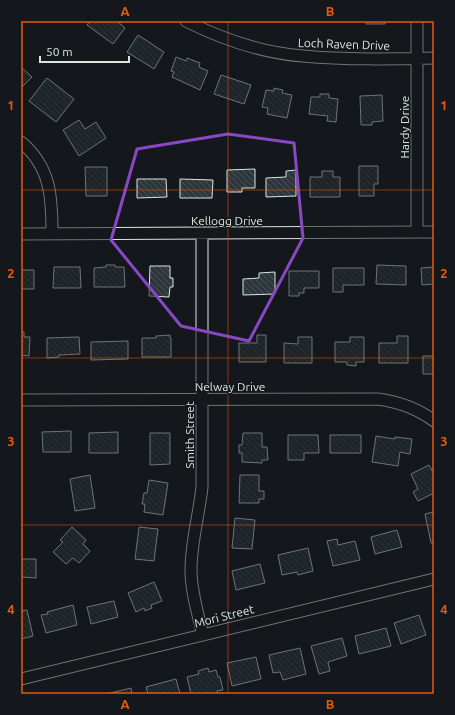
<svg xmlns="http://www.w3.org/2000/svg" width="455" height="715" font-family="Ubuntu,sans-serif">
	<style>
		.building { fill: url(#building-back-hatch); stroke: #d8e6dc }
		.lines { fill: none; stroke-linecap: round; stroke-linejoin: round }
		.street-casing { stroke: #d8e6dc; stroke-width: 13 }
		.street { stroke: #14181c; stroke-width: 11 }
		.marked { fill: none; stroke: #8948c3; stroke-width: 3; stroke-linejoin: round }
		.grid { fill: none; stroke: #e8590c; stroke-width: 1; stroke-opacity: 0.55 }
		.labels { text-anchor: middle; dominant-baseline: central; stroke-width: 3; stroke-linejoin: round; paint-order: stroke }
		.street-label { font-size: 12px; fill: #d8e6dc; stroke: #14181c }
		.neatline { fill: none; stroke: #e8590c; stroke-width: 1.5 }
		.grid-label { font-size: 13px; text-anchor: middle; font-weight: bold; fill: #e8590c }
	</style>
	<defs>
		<pattern id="building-back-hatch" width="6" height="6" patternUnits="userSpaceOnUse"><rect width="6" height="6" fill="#2c363c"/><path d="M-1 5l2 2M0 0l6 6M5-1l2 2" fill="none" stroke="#4a5358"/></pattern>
	</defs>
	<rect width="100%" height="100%" fill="#14181c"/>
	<!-- building -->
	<path class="building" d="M90,21H117L125,28L113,44L87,25Z
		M366,21H385V24H366Z
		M138,35L164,52L154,69L127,52Z
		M176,57L186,61L187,58L200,63L199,67L208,71L200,90L172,77L174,72L171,71Z
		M21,67L32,77L21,88Z
		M221,75L251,85L244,104L214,94Z
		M47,78L74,99L56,122L29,101Z
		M274,88L283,90L282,93L292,95L287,118L267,114L268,108L262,107L266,90L274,91Z
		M320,94H329V98L338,99L336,122L327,121L328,116L309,114L311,97H320Z
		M382,95L383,121L372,122V125H361L360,96Z
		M79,120L85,129L96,122L106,138L79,156L63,130Z
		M359,166H378V184H374V196H359Z
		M85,167H107V196H86Z
		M255,169V188H242V192H227V170Z
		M296,170V196L266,197V178L286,177V171Z
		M322,171H333V177H340V197H310V177H322Z
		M137,179H166L167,197L137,198Z
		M180,179L213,180L212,198H180Z
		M106,265H115V267H124L125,287H94V268L106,267Z
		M377,265L406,266V285L376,284Z
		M150,266H170V278H173V287H170L169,297L149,296Z
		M54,267H80L81,288H53Z
		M434,267V284L422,285L421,268Z
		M333,268H364V285H343V292H333Z
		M21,270H34V289H21Z
		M289,271H319V288H304V293H299V296H289Z
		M275,272V294L243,295V279L259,278V273Z
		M21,332H24V337H30L29,356L21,355Z
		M170,335V338H171V357H142V338H156V336Z
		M257,335H266V362H239V343H257Z
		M397,336H408V363H379V343H397Z
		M79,337L80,354L59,355V357L47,358V338Z
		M298,337H312V363H284V343L298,344Z
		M350,337H364V362H356V366L347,365V362H335V342H350Z
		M128,341V359L91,360V342Z
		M423,356H434V374H423Z
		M71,431V452H43L42,432Z
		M118,432V453H89V433Z
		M150,433H170V464L150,465Z
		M243,433H262V447H267L268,460H262V463L242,462V453H239V445H242Z
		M288,435H318L319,453H304V460H288Z
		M330,435H361V453H330Z
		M376,436L395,439V437L412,439L410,454L400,452L398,466L372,462Z
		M429,465L434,474V493L418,501L413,492L418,489L411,474Z
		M90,475L95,508L75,511L70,479Z
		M240,475H259V491H264V499H259V503H239Z
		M149,480L168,483L163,515L144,512L145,504H142L144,493H147Z
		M434,512V543H431L425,514Z
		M235,518L255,520L252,549L232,548Z
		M72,527L86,540L83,544L90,551L79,563L73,558L66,564L53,552L63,542L60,540Z
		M139,527L158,529L154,561L135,559Z
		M397,530L402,547L375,554L371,537Z
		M337,539L338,545L355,541L360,560L333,566L327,541Z
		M308,548L313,571L298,575L297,572L282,575L278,555Z
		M21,559H36V578L21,577Z
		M260,564L265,583L236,590L232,571Z
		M154,582L162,601L151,605L152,608L145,611L144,608L136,612L128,593Z
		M114,601L118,617L91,624L87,607Z
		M73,605L77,625L46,633L41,615L48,614L47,612Z
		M27,610L33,636L21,639V611Z
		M419,615L426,635L401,644L394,623Z
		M386,628L391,646L359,654L355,636Z
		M342,638L347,656L328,662L330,671L319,674L311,646Z
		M300,648L306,674L283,680L280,672L273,673L269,655Z
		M256,657L261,679L232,686L227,663Z
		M208,668L209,672L216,670L218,677H220L223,690L217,691L218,694H210V693L191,694L187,677L199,674L198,671Z
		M176,679L180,694H148L146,687Z
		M131,688L132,694H106Z"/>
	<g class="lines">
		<defs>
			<path id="street" d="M186,21C222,39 263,53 303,56C346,60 390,59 434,58
				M417,21V232
				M21,142C51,167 52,198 52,233
				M202,233V487C199,515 191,542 191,570C191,592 198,614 203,635
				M21,234L434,232
				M21,400L378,399C399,402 417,408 434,421
				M21,679L434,579"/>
		</defs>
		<!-- street casing -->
		<use href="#street" class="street-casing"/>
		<!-- street -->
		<use href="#street" class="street"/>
	</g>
	<!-- marked area -->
	<path d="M0 0H455V715H0ZM228,134L294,143L303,238L249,341L181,326L111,240L137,149Z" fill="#14181c" fill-opacity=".55" fill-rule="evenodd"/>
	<path class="marked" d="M228,134L294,143L303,238L249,341L181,326L111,240L137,149Z"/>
	<!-- grid -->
	<path class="grid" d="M228,21V694M21,190H434M21,358H434M21,525H434"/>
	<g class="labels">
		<!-- street labels -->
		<g class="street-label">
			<text transform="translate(344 44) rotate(2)">Loch Raven Drive</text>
			<text transform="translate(404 127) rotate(-90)">Hardy Drive</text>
			<text x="227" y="220">Kellogg Drive</text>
			<text x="230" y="386">Nelway Drive</text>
			<text transform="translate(189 435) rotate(-90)">Smith Street</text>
			<text transform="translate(224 616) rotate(-14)">Mori Street</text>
		</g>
	</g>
	<!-- border -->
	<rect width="455" height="715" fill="none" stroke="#14181c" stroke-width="44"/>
	<!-- scale -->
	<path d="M40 56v6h89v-6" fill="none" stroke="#d8e6dc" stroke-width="2"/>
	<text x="46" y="56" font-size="12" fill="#d8e6dc" stroke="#14181c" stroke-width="3" paint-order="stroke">50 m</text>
	<rect x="22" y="22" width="411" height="671" class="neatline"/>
	<g class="grid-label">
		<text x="125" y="16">A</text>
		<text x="330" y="16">B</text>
		<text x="11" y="110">1</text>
		<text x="444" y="110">1</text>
		<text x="11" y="278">2</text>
		<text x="444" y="278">2</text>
		<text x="11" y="446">3</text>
		<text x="444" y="446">3</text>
		<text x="11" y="614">4</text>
		<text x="444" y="614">4</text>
		<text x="125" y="709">A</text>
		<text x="330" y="709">B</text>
	</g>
</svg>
